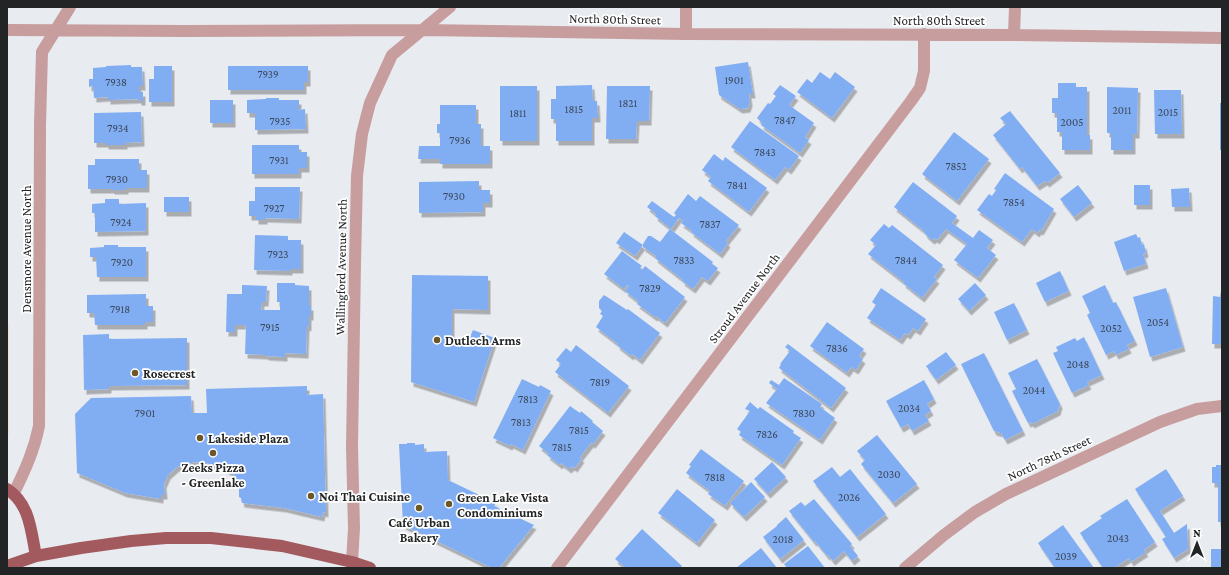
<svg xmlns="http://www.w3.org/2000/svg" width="1229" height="575" font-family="'Crimson Pro',serif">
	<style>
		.commercial { fill: #f4dbd4 }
		.building { fill: #81aef3; filter: url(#shadow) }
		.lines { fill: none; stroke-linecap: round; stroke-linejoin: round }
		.minor { stroke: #c79d9e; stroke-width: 12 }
		.major { stroke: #a35a5f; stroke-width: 12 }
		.poi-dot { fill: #6c5827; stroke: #fff; stroke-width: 1.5 }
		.labels { text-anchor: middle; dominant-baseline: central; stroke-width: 3.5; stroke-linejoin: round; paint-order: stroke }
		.number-label { font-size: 11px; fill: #3a4658 }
		.street-label { font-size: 13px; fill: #232425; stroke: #fff }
		.poi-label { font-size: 13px; font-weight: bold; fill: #232425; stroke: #fff; text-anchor: start }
	</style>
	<defs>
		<filter id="shadow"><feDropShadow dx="2.5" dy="4.5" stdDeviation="0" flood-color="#0004"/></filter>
	</defs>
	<rect width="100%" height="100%" fill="#e8ebf0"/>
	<!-- commercial -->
	<path class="commercial" d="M7,325H9V434L7,433Z"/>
	<!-- building -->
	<path class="building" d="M748,62L753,94H749L750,102L748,108L740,109L719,95L715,67Z
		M131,65V67H142L143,86H139V92H143V101H139V99L108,100V97L94,98L93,86L89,87V79H93V68L106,67V66Z
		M154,66H172V102H149V79H154Z
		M228,66H308V82H304V90H228Z
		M820,72L830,79L835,72L855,87L832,118L797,92L807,79L812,83Z
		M1058,83H1076V87H1087V135H1090V150H1062V132H1057V113H1052V98H1058Z
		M592,85L593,101H597L598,118H592V141H556V119H551V99H556V86Z
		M780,85L796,96L789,105L814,123L805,137L809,140L800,153L761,125L762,123L757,118L768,103L770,104L776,96L773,94Z
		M500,86H537V141H500Z
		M607,86H650L649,121H637L636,139H606Z
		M1107,87L1138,88L1137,134H1133V150H1111V133H1107Z
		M1154,90H1181L1182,134H1155Z
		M266,98H279V100H299V110L305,109L306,129L255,130V113H247V100L266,99Z
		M210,100H233V123H210Z
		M1220,103H1222V150H1220Z
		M440,105H476V124H481V146H490V164H440V159H418L419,146H440V133H437V124H440Z
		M1010,111L1060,173L1047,183L1045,181L1037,186L1022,167L1020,169L993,135L1006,124L1000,118Z
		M141,112L142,142L125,143V145H106V143H94V113Z
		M750,121L799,156L789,170L785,167L775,180L731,147Z
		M954,132L989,159L957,201L922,174Z
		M252,145H299V152H307V168H299V174H252Z
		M714,154L723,161L725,157L767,188L749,212L708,181L711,177L702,170Z
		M95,159H139V170H147V188H126V190H112V189H88V165H95Z
		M1005,173L1054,209L1041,231L1039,230L1037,233L1032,229L1022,242L977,210L989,194L992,196L996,190L994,189Z
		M479,181V190H490V203H483V212L419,213V182Z
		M913,182L957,216L952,223L973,238L979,230L993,240L987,248L996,255L978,278L954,260L967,244L946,229L937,240L935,238L932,240L925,234L924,231L894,207Z
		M1078,185L1092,203L1074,217L1060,199Z
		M1134,185H1150V205H1134Z
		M255,187H300L299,219L265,218V220H256V216H249V201H255Z
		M1189,188L1190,207H1172L1171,189Z
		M688,194L696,201L700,196L739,225L726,241L728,243L720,254L691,232L692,231L681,223L683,221L679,218L671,229L655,216L656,214L647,207L652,201L674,217L676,215L674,213Z
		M164,197H189V212H164Z
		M105,199H119V204L146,203V231L95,232V213H92V204L105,203Z
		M884,224L889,228L892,225L943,265L934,277L937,279L922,298L903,283L904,282L868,254L876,245L870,240Z
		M670,229L713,262L712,264L718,268L708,281L702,277L693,289L682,281L683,280L655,258L656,256L643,247V244L648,236H651L660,242Z
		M624,232L643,245L635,256L616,243Z
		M1136,234L1138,238L1140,237L1142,245L1144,244L1146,253L1143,254L1146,264L1124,271L1114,242Z
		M255,235L288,236V240H301V269H290V271L254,270Z
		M104,245H118V247H146V277H97L96,257H90V248L104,247Z
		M622,251L642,266L640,268L642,270L645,266L685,297L665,323L656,316L655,317L637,304L639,302L625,291L629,286L627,285L624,289L604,274Z
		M1060,271L1069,291L1045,302L1036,283Z
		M412,275L488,276V310L452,309V336L468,342L473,330L495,338L474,402L411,382Z
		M277,283H295V285L309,286V306H311V316H309V327L307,326L306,354L285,353V357L266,356V355L245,354L246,325H235V332H226L227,294H242V285L267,286L266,302H262L261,310H280V302H277Z
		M975,283L986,295L969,311L958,299Z
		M1105,285L1113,303L1116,302L1135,341L1127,345L1129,349L1116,355L1114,351L1106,355L1087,315L1090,313L1082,296Z
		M881,288L926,319L918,331L913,328L908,335L905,333L900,340L867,318L876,305L872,302Z
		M1166,288L1183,347L1150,357L1133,297Z
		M1221,291H1222V344H1212L1213,296L1220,297Z
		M146,294V306H153V322H145V325H95L94,313H87V295Z
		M604,295L627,310L628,309L660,333L640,360L632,354L631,356L617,345L618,344L596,327L603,316L600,314L602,311L599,308V301Z
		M1014,303L1027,330L1007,340L994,312Z
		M827,322L864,349L859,356L863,359L856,370L851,367L847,373L810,346Z
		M109,334V339L187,338V385L109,386V389L84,390L83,335Z
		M1084,337L1102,375L1087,382L1089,385L1072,393L1053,353L1058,351L1056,347L1075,338L1077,341Z
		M788,344L846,388L831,408L779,368L781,364H780L790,351L785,347Z
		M576,345L629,386L608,413L555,372L561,364L556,360L566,348L571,352Z
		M946,352L956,365L936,380L926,366Z
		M984,353L1023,431L1005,440L1001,433L994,431L961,364Z
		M1037,359L1060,404L1058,411L1032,424L1031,422L1028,423L1012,391L1016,389L1008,373Z
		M784,378L822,404L820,407L835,418L820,440L766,403L777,389L769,383L771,380L779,385Z
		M522,379L539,387L540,385L551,391L523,450L511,444L510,446L493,438Z
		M924,380L934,399L927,404L931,411L925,415L929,421L912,431L908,424L901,428L886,401Z
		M307,386V395L323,394L326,513L323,512L322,517L284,508L242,503L241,498L239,497V484L233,474L222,467L206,463L195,462L177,467L168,475L164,484L165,495H161V499L125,493L77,473L75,414L91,398L191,396L192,413H207L206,389Z
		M750,402L758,409L760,407L794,431L793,433L801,438L782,465L739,435L741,432L737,429L750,411L745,409Z
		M570,406L580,413L581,411L593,421L592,422L603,431L593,444L591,443L580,457L582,458L575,468L572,466L569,469L561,463L560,465L547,455L549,454L539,446Z
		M877,435L917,484L893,503L861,464L865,460L857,451Z
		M407,443H415V445L424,444V452L447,451L448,480L496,503L494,506L534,525L499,568H492L403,525L399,444H407Z
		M701,449L744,481L725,506L708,494L710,491L686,473L691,466L689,465Z
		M772,462L786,477L768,494L754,479Z
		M1216,465H1222V522H1218V485H1217V483H1212V467H1216Z
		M832,467L840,477L850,469L886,514L857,537L813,481Z
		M1166,469L1183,496L1160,511L1174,533L1187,524L1188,549L1174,558L1162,539L1166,537L1135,489Z
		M751,482L765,497L744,517L730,503Z
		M677,489L715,520L697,543L658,513Z
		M814,499L852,544L850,546L858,556L852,561L844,551L833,561L828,555L827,556L815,541L814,542L789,511L801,502L805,506Z
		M1127,499L1155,542L1144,550L1146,552L1131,562L1129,558L1114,568H1103L1080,533L1102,518L1100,516Z
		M786,517L804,540L780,559L763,537L777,526V525Z
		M1063,525L1094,568H1055L1038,543Z
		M642,529L682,566L680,568H626L615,559Z
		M808,546L825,568H787L784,564Z
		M761,548L777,568H736Z
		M1211,549H1222V568H1211Z"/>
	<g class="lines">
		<!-- minor -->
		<path class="minor" d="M686,7V34
			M7,30L185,31L422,30L686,34L1014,35L1222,38
			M1014,35L1015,7
			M14,493C25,470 34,451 39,426L40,125L42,52L70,7
			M352,562L354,528L352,447L355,263L357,176L362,134L370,103L392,55L450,7
			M557,568L911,101L920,88L924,71V34
			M905,568L944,535L975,512L1006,494L1160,422L1197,409L1222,406"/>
		<!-- major -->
		<path class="major" d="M7,489C30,504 31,531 36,556
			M7,566L36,556L81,548L131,541L166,538H211L282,546L352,562L370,568"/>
	</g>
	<!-- markers -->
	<g class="poi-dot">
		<circle cx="437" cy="340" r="4"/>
		<circle cx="135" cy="373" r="4"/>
		<circle cx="200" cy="438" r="4"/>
		<circle cx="213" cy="453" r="4"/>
		<circle cx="311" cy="496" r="4"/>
		<circle cx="449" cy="504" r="4"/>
		<circle cx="419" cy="508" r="4"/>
	</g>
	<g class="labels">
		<!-- number labels -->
		<g class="number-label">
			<text x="268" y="74">7939</text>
			<text x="734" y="80">1901</text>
			<text x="116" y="82">7938</text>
			<text x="628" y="103">1821</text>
			<text x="574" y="109">1815</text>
			<text x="1122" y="110">2011</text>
			<text x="1168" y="112">2015</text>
			<text x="518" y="113">1811</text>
			<text x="785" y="120">7847</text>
			<text x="280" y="121">7935</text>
			<text x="1072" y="122">2005</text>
			<text x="118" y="128">7934</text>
			<text x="460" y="140">7936</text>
			<text x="765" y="152">7843</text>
			<text x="279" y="160">7931</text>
			<text x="956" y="166">7852</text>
			<text x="117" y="179">7930</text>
			<text x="737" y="185">7841</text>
			<text x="454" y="196">7930</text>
			<text x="1014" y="202">7854</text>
			<text x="274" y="208">7927</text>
			<text x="121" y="222">7924</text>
			<text x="710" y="224">7837</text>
			<text x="278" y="254">7923</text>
			<text x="684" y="260">7833</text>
			<text x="906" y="260">7844</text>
			<text x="122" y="262">7920</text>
			<text x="650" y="288">7829</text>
			<text x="120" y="309">7918</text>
			<text x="1158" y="322">2054</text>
			<text x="270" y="327">7915</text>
			<text x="1111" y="328">2052</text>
			<text x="837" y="348">7836</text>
			<text x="1078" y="364">2048</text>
			<text x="600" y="382">7819</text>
			<text x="1034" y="390">2044</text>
			<text x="528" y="399">7813</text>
			<text x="909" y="408">2034</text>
			<text x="145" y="413">7901</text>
			<text x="804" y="413">7830</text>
			<text x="521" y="422">7813</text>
			<text x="579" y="430">7815</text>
			<text x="767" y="434">7826</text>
			<text x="562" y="447">7815</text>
			<text x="889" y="474">2030</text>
			<text x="715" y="477">7818</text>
			<text x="849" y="497">2026</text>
			<text x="1118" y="538">2043</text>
			<text x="783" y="539">2018</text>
			<text x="1066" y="556">2039</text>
		</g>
		<!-- street labels -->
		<g class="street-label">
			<text transform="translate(615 19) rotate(1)">North 80th Street</text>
			<text x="939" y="20">North 80th Street</text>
			<text transform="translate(26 249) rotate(-90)">Densmore Avenue North</text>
			<text transform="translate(341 267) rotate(-89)">Wallingford Avenue North</text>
			<text transform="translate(744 298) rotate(-53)">Stroud Avenue North</text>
			<text transform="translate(1049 458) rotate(-25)">North 78th Street</text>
		</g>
		<!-- poi labels -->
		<g class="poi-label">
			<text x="445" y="340">Dutlech Arms</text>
			<text x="143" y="373">Rosecrest</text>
			<text x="208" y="438">Lakeside Plaza</text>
			<text x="213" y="467" text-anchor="middle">Zeeks Pizza<tspan x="213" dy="15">- Greenlake</tspan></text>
			<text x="319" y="496">Noi Thai Cuisine</text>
			<text x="457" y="497">Green Lake Vista<tspan x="457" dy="15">Condominiums</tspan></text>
			<text x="419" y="522" text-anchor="middle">Café Urban<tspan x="419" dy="15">Bakery</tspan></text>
		</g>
	</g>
	<!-- border -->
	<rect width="1229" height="575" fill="none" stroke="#232425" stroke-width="16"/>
	<!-- north arrow -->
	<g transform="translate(1197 543)" stroke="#ffffff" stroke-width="3" paint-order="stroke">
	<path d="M0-3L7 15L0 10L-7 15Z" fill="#232425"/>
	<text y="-6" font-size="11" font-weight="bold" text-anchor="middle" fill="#232425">N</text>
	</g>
</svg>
